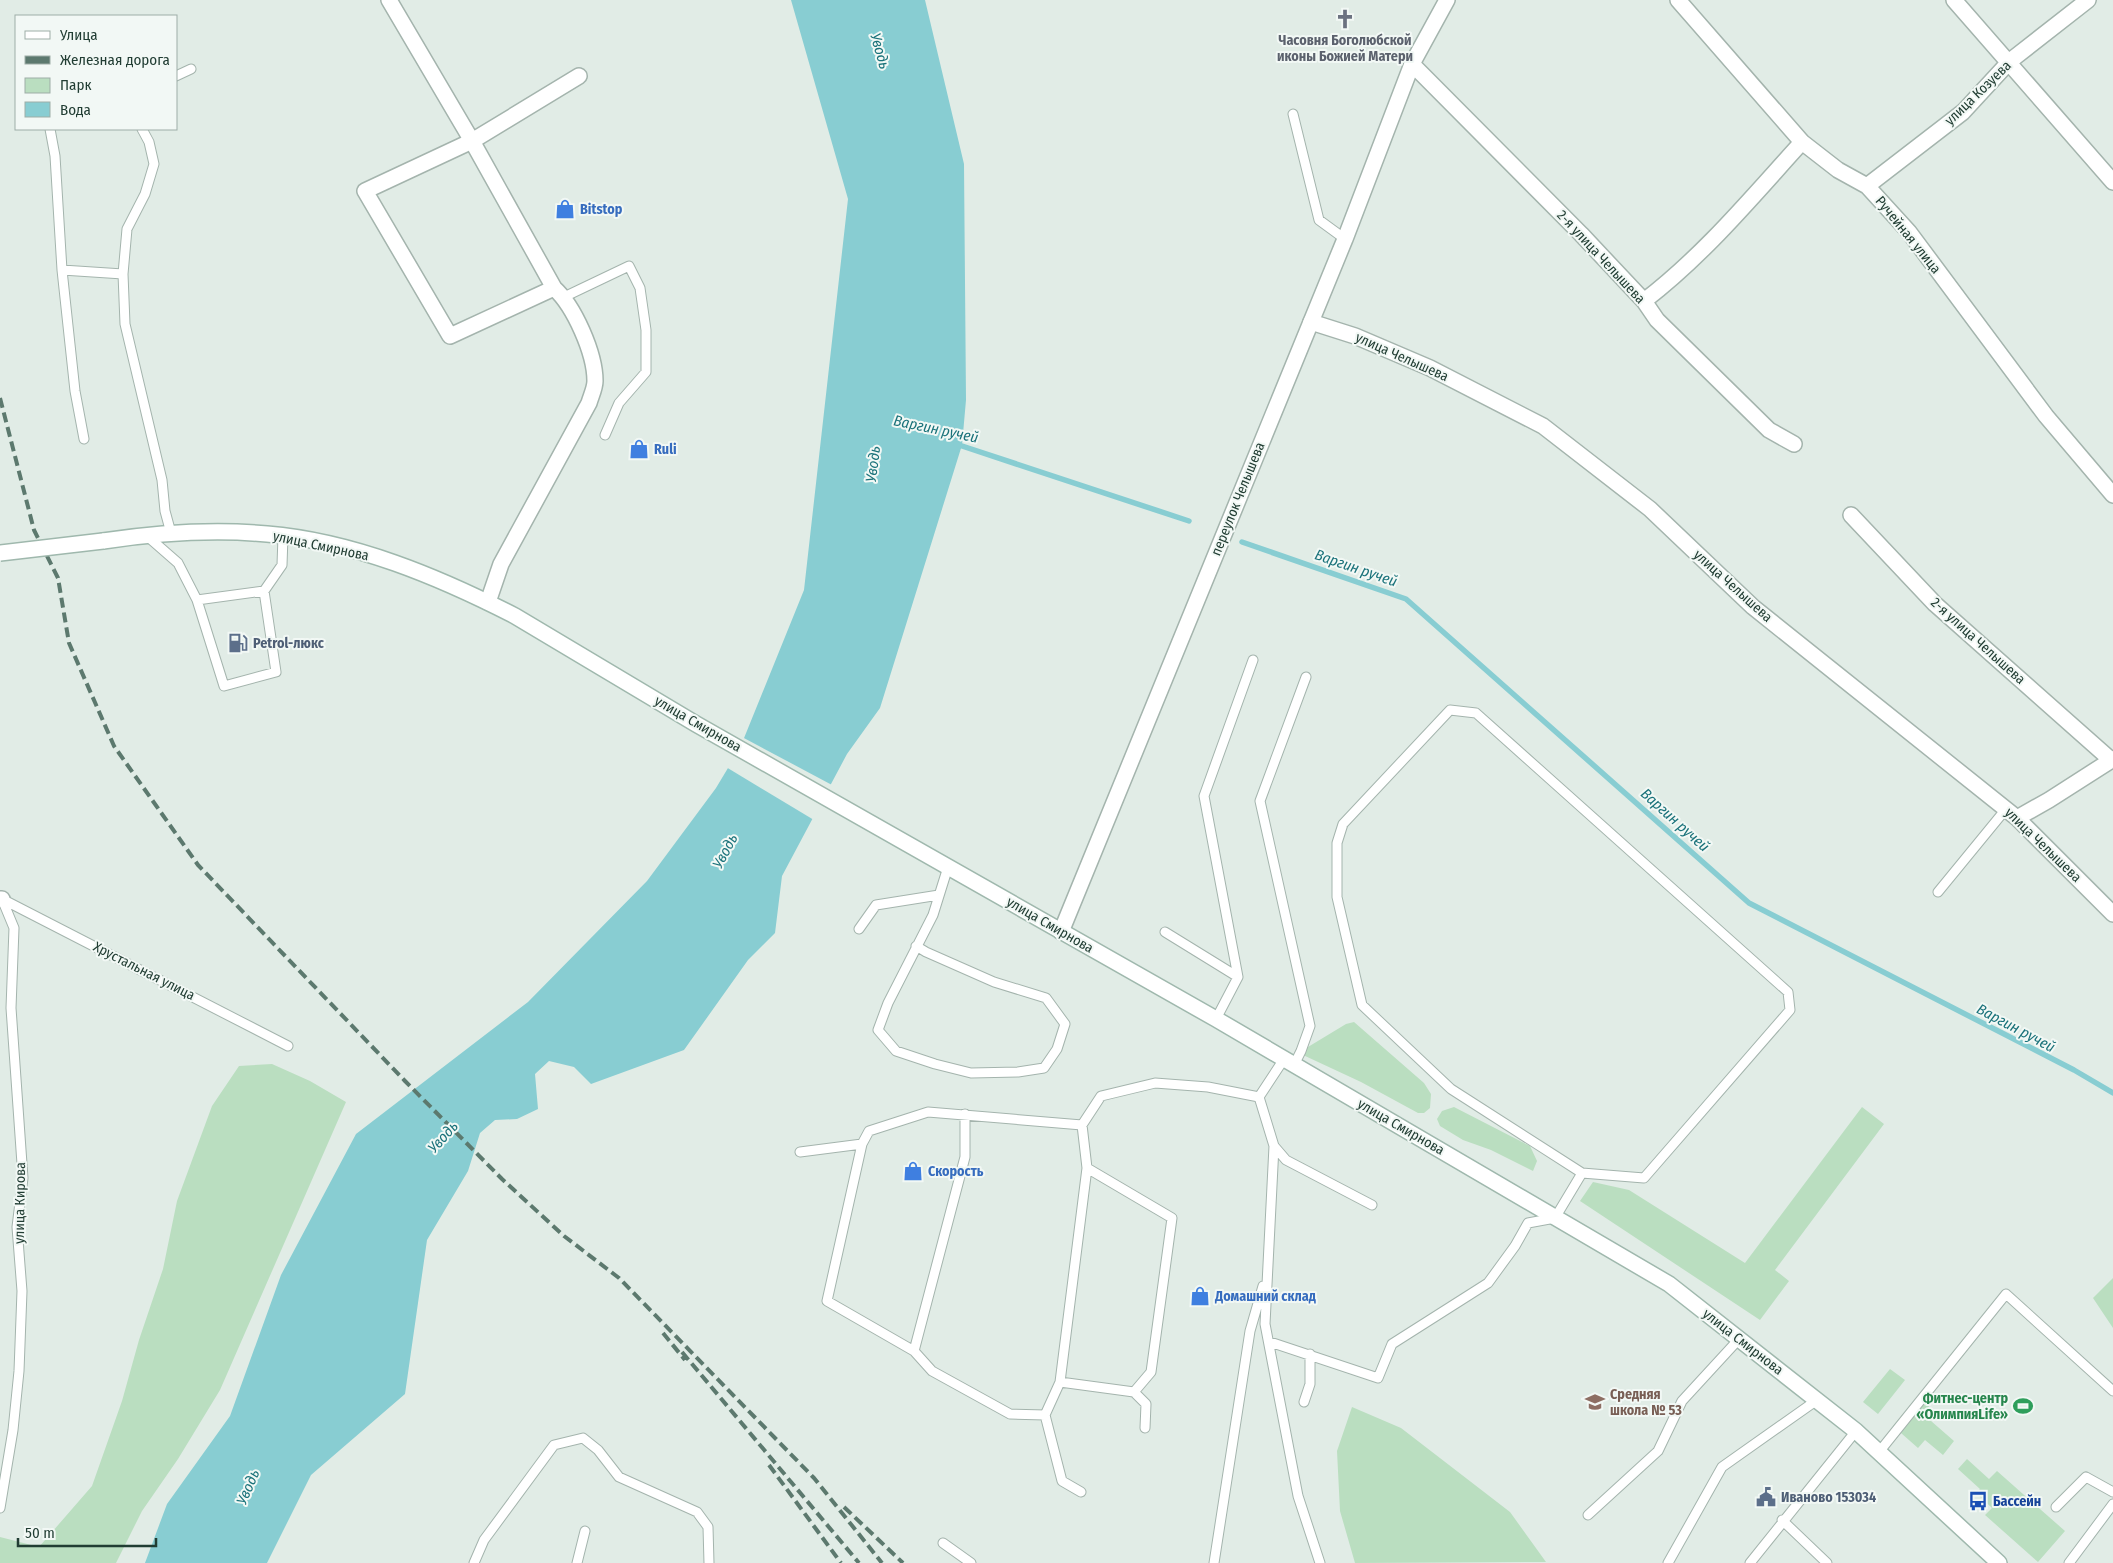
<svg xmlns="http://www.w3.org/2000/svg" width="2113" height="1563" font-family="'Fira Sans Condensed',sans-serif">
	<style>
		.green { fill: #badec0 }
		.water { fill: #88cdd2 }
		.pier { fill: #e1ece6 }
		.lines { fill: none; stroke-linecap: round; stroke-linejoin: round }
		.stream { stroke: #88cdd2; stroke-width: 5.5 }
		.service-casing { stroke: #a4b4ad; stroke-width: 11 }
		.minor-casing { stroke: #a4b4ad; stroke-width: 18 }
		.tertiary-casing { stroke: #a4b4ad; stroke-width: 18 }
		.secondary-casing { stroke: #9fb8ad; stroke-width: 18 }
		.service { stroke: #fff; stroke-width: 9 }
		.minor { stroke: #fff; stroke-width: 15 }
		.tertiary { stroke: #fff; stroke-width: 15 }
		.secondary { stroke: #fff; stroke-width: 15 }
		.rail { stroke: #5c796e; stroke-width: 4; stroke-dasharray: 10 5; stroke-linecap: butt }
		.secondary-bridge-casing { stroke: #9fb8ad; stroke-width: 18; stroke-linecap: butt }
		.secondary-bridge { stroke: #fff; stroke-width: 15 }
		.labels { text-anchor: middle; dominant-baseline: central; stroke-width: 4; stroke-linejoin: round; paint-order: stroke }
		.worship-label { font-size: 14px; font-weight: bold; fill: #5b616d; stroke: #f2f8f5 }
		.street-label { font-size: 14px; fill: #213d33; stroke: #f2f8f5 }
		.shop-label { font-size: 14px; font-weight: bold; fill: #366cbe; stroke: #f2f8f5; text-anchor: start }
		.service-label { font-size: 14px; font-weight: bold; fill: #4e5e75; stroke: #f2f8f5; text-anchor: start }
		.education-label { font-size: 14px; font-weight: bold; fill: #785e54; stroke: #f2f8f5; text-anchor: start }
		.leisure-label { font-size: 14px; font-weight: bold; fill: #27864d; stroke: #f2f8f5; text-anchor: end }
		.transit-label { font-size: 14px; font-weight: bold; fill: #164399; stroke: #f2f8f5; text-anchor: start }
		.water-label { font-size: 15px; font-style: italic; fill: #1a727a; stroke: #f2f8f5 }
	</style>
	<rect width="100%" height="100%" fill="#e1ece6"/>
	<!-- green -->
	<path class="green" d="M1354,1022L1424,1083L1431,1094L1430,1108L1424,1113H1418L1361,1082L1303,1055V1050L1346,1024Z
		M272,1064L310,1081L346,1102L220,1390L178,1459L142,1511L116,1563H0V1537L39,1547L92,1486L122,1401L139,1340L163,1269L177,1201L212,1106L239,1066Z
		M1454,1107L1530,1146L1537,1161L1533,1171L1491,1150L1463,1140L1440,1126L1437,1119L1442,1111Z
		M1862,1107L1884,1124L1775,1270L1789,1281L1760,1320L1580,1201L1593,1182L1629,1190L1745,1263Z
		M2113,1278V1328L2093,1298Z
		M1890,1369L1905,1380L1878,1414L1863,1402Z
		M1919,1395L1930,1405L1923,1414L1954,1441L1943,1455L1925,1440L1918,1448L1893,1426Z
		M1352,1407L1401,1428L1510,1512L1546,1562L1355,1563L1340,1511L1337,1451Z
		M1967,1459L1989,1479L1997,1471L2065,1531L2038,1562L1985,1515L1992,1508L1976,1493L1980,1489L1958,1469Z"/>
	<!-- water -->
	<path class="water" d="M791,0H925L964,164L966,400L962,445L880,708L847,754L782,876L775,933L748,960L684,1050L591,1084L574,1067L549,1061L535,1074L538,1109L517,1119L495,1120L480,1133L468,1171L427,1240L405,1394L311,1475L267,1563H145L167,1504L230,1416L281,1275L356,1134L528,1002L647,881L716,788L740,748L804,590L848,199Z"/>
	<!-- pier -->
	<path class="pier" d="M742,737L832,785L814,820L726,767Z"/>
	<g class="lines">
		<!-- stream -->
		<path class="stream" d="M956,444L1189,521
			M1242,542L1406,599L1749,903L2074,1070L2113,1093"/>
		<defs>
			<path id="service" d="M176,76L191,69
				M1293,114L1319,220L1345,239
				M50,129L55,156L62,270L123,274
				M142,129L149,142L154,164L145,194L127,229L123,274L125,324L162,480L165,511L171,533
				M62,270L75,391L84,439
				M564,297L629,266L640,288L646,330V372L619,403L605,435
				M146,535L178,563L197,600L264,591L282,565L283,536
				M197,600L224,686L276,672L264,591
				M1450,710L1476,713L1788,992L1790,1010L1644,1178L1582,1173L1451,1089L1362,1005L1337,897V843L1343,824Z
				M1938,892L2006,809
				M2,899L288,1046
				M859,929L876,905L939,895
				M1165,932L1238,977
				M916,946L926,952L994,982L1046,998L1065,1024L1057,1049L1044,1068L1018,1072L971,1073L935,1064L896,1051L878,1030L888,1003L933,915L948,867
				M1216,1019L1238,977L1204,796L1253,660
				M1284,1059L1259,1097L1274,1146L1265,1324L1298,1496L1320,1563
				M1294,1065L1301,1051L1310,1026L1260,801L1306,677
				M965,1114V1157L914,1351L932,1371L1010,1414L1045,1415L1060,1382L1087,1168L1082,1125L1101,1096L1155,1083L1208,1087L1259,1097
				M1274,1146L1286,1160L1372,1205
				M800,1152L862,1144
				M1087,1168L1172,1218L1151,1372L1134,1392
				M1270,1342L1378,1378L1392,1344L1488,1283L1515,1246L1528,1223L1555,1218L1582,1173
				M914,1351L827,1301L862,1144L869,1131L928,1112L1082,1125
				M1060,1382L1134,1392L1146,1404L1145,1428
				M1304,1402L1310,1384V1354
				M1045,1415L1062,1481L1081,1492
				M1879,1452L2006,1294L2113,1391
				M2056,1507L2086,1477L2113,1492
				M0,1508L13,1430L19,1371L22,1291L17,1227L23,1178L11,1008L14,928L2,899
				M1588,1515L1658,1451L1682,1401L1739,1339
				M1782,1520L1827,1563
				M943,1543L971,1563
				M474,1563L484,1540L554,1445L583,1438L598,1450L619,1477L697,1512L708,1527L709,1563
				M577,1563L585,1531
				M1214,1563L1250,1331L1263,1286
				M1668,1563L1722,1467L1817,1400
				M1750,1563L1856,1431
				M2069,1563L2113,1504"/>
			<path id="minor" d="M389,0L472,141L365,191L450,336L554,288C574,306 595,353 595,381C595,388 591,396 589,403L501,564L488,602
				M1678,0L1802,142L1838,170L1867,186L1909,232L2046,416L2113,495
				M1954,0L2113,182
				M1412,64L1581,234L1644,301L1657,320L1769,430L1794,444
				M1867,186L1963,112L2010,61L2088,0
				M554,288L472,141L579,76
				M1644,301C1704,255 1751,198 1802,142
				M1311,322L1355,336L1430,368L1543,426L1650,509L1753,607L2017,818L2113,914
				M1851,515L1935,604L2111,760
				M2017,818L2049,800L2113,759
				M0,899H2"/>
			<path id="tertiary" d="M1061,932L1345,239L1412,64L1447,0"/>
			<path id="secondary" d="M103,541C157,533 212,529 267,534C353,541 439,577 515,616L696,724L1216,1019L1669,1284L1856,1431L1999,1563"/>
		</defs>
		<!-- service casing -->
		<use href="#service" class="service-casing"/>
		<!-- minor casing -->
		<use href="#minor" class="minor-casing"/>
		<!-- tertiary casing -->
		<use href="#tertiary" class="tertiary-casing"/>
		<!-- secondary casing -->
		<use href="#secondary" class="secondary-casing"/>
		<!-- service -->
		<use href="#service" class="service"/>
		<!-- minor -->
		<use href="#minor" class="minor"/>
		<!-- tertiary -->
		<use href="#tertiary" class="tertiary"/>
		<!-- secondary -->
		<use href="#secondary" class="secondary"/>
		<!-- rail -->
		<path class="rail" d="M0,398L34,530L58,578L69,643L114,746L198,865L405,1081L502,1179L564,1236L619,1278L814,1478L882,1563
			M663,1333L685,1360
			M682,1352L859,1563
			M769,1465L841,1563
			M844,1507L903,1563"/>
		<defs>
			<path id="secondary-bridge" d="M0,553L103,541"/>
		</defs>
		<!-- secondary-bridge casing -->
		<use href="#secondary-bridge" class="secondary-bridge-casing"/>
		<!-- secondary-bridge -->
		<use href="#secondary-bridge" class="secondary-bridge"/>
	</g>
	<!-- icons -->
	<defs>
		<symbol id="church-bare" viewBox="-9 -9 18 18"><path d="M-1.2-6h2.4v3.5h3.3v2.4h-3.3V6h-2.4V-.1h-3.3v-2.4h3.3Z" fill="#6b7280" stroke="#f2f8f5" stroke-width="2.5" paint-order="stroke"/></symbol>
		<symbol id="shop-bare" viewBox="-9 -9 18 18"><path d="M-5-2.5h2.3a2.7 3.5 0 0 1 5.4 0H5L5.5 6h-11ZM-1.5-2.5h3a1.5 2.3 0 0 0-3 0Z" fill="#3f7fe0" stroke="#f2f8f5" stroke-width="2.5" paint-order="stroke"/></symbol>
		<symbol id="fuel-bare" viewBox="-9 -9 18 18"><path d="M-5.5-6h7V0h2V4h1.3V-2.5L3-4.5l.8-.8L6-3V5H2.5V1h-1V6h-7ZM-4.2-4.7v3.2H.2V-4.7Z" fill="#5c6f8a" stroke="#f2f8f5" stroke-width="2.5" paint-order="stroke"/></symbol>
		<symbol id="school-bare" viewBox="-9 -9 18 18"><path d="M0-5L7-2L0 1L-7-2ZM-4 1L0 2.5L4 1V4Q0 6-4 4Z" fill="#8d6e63" stroke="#f2f8f5" stroke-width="2.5" paint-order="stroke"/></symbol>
		<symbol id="stadium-bare" viewBox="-9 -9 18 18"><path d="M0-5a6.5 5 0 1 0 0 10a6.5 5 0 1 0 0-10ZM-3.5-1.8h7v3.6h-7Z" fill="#2e9e5b" stroke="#f2f8f5" stroke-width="2.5" paint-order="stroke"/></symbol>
		<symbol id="civic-bare" viewBox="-9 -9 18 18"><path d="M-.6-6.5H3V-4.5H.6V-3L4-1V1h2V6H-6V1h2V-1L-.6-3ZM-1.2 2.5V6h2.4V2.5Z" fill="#5c6f8a" stroke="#f2f8f5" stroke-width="2.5" paint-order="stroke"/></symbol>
		<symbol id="bus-bare" viewBox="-9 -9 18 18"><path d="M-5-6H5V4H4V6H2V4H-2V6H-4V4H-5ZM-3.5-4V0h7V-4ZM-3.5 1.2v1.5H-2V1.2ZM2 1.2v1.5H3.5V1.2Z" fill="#1a4fb4" stroke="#f2f8f5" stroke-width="2.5" paint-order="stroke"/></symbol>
	</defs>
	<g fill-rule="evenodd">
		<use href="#church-bare" x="1331" y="5" width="28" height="28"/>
		<use href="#shop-bare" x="551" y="195" width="28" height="28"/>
		<use href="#shop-bare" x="625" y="435" width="28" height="28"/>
		<use href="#fuel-bare" x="224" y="629" width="28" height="28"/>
		<use href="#shop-bare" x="899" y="1157" width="28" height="28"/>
		<use href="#shop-bare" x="1186" y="1282" width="28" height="28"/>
		<use href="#school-bare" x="1581" y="1388" width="28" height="28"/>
		<use href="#stadium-bare" x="2009" y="1392" width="28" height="28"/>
		<use href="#civic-bare" x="1752" y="1483" width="28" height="28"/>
		<use href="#bus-bare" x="1964" y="1487" width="28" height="28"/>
	</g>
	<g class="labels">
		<!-- worship labels -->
		<g class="worship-label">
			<text x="1345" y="40">Часовня Боголюбской<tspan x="1345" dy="16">иконы Божией Матери</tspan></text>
		</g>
		<!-- street labels -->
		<g class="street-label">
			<text transform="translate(1978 93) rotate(-44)">улица Козуева</text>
			<text transform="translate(1908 235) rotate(51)">Ручейная улица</text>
			<text transform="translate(1601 257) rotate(47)">2-я улица Челышева</text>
			<text transform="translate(1402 357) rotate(24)">улица Челышева</text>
			<text transform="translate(1238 499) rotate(-68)">переулок Челышева</text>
			<text transform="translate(321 546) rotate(12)">улица Смирнова</text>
			<text transform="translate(1733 586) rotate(42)">улица Челышева</text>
			<text transform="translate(1978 641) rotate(42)">2-я улица Челышева</text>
			<text transform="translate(698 724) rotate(30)">улица Смирнова</text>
			<text transform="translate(2043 845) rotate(44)">улица Челышева</text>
			<text transform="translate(1050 925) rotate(30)">улица Смирнова</text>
			<text transform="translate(144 971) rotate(27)">Хрустальная улица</text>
			<text transform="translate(1401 1127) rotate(30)">улица Смирнова</text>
			<text transform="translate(20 1203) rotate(-89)">улица Кирова</text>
			<text transform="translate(1743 1342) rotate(38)">улица Смирнова</text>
		</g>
		<!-- shop labels -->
		<g class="shop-label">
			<text x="580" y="209">Bitstop</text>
			<text x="654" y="449">Ruli</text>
			<text x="928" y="1171">Скорость</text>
			<text x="1215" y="1296">Домашний склад</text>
		</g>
		<!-- service labels -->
		<g class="service-label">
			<text x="253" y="643">Petrol-люкс</text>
			<text x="1781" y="1497">Иваново 153034</text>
		</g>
		<!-- education labels -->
		<g class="education-label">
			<text x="1610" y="1394">Средняя<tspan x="1610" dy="16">школа № 53</tspan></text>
		</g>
		<!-- leisure labels -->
		<g class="leisure-label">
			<text x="2008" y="1398">Фитнес-центр<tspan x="2008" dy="16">«ОлимпияLife»</tspan></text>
		</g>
		<!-- transit labels -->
		<g class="transit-label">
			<text x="1993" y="1501">Бассейн</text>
		</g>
		<!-- water labels -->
		<g class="water-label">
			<text transform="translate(880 51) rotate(74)">Уводь</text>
			<text transform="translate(936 429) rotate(12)">Варгин ручей</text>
			<text transform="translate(873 464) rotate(-83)">Уводь</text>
			<text transform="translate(1356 568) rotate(19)">Варгин ручей</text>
			<text transform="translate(1675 820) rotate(42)">Варгин ручей</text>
			<text transform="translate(725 851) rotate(-62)">Уводь</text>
			<text transform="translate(2016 1028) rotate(28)">Варгин ручей</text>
			<text transform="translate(443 1137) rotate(-48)">Уводь</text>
			<text transform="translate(248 1487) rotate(-67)">Уводь</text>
		</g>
	</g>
	<!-- legend -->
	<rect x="15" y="15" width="162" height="115" fill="#f2f8f5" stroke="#9eada7"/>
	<rect x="25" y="31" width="25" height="8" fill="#ffffff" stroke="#9eada7"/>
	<text x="60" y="40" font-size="15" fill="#213d33">Улица</text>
	<rect x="25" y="56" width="25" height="8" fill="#5c796e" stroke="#9eada7"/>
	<text x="60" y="65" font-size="15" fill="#213d33">Железная дорога</text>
	<rect x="25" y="78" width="25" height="15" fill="#badec0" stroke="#9eada7"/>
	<text x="60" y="90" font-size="15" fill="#213d33">Парк</text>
	<rect x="25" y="102" width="25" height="15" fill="#88cdd2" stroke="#9eada7"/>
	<text x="60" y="115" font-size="15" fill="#213d33">Вода</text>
	<!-- scale -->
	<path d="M18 1538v8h138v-8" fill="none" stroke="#213d33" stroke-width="2.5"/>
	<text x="25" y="1538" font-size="15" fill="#213d33" stroke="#f2f8f5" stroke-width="4" paint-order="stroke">50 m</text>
</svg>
